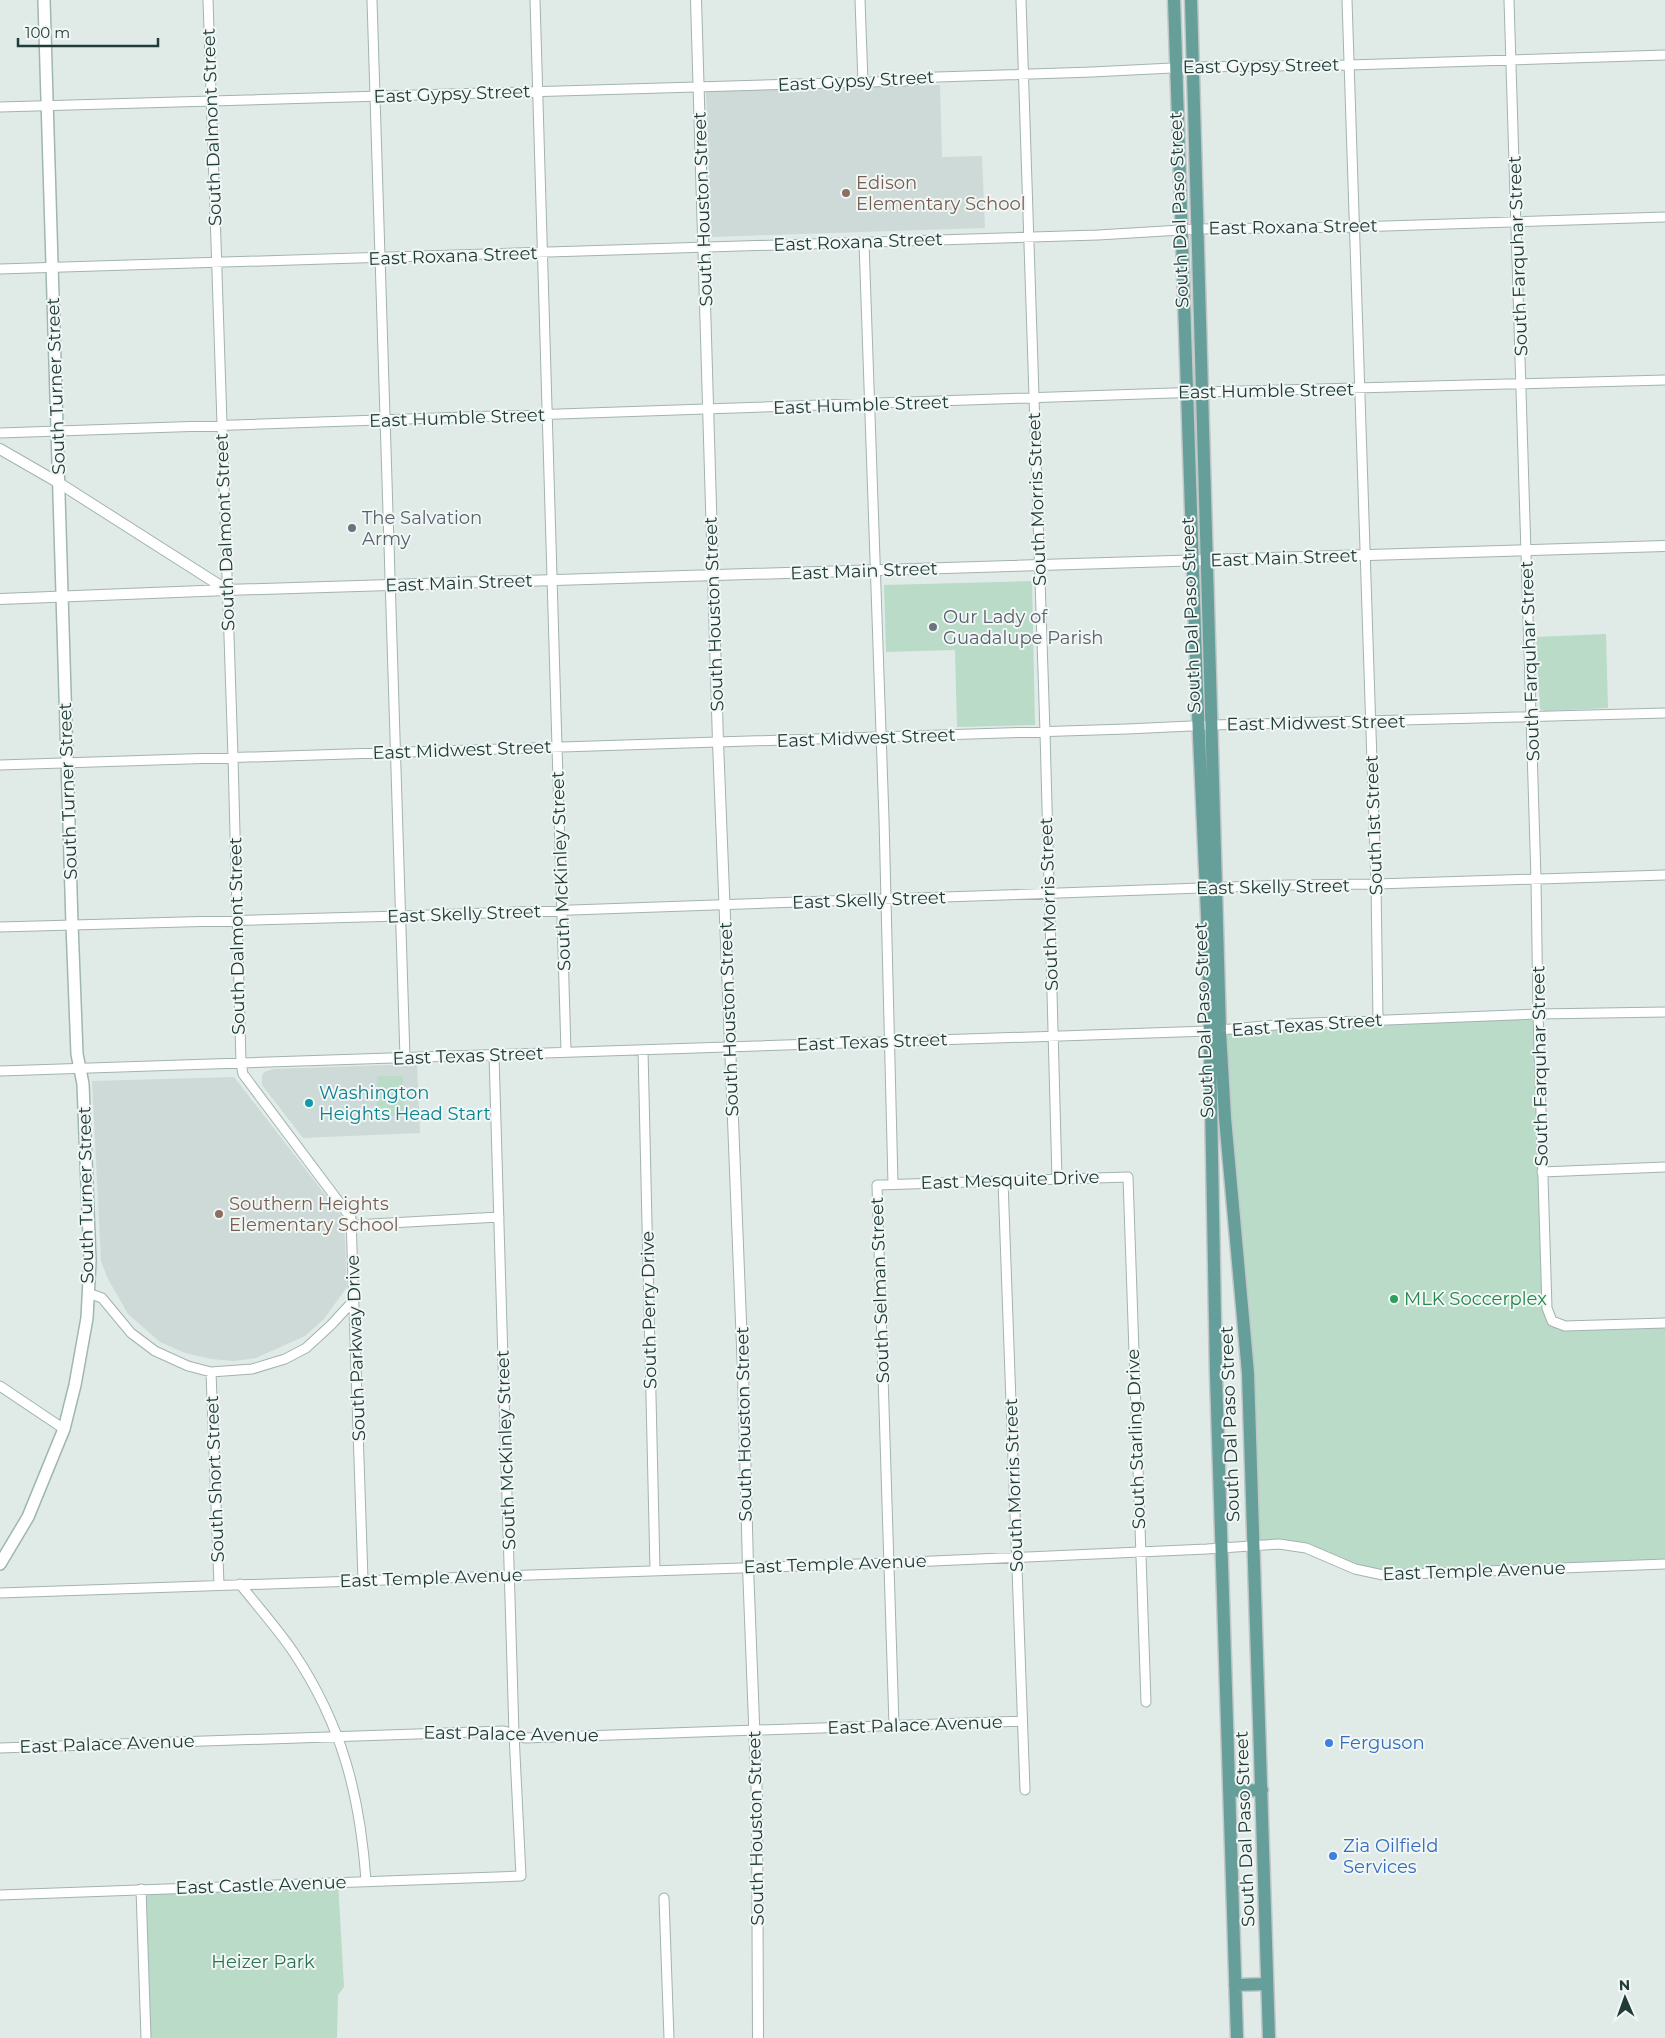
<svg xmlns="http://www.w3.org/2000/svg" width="1665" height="2038" font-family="Montserrat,sans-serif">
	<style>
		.built { fill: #cedad7 }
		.green { fill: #b9dbc8 }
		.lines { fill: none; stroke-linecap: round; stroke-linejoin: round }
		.minor-casing { stroke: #a3b3b0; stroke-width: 11 }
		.tertiary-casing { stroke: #a3b3b0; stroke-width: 12 }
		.secondary-casing { stroke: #9fb6b2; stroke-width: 14 }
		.primary-casing { stroke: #c1c8c7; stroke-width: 15 }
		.minor { stroke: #fff; stroke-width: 9 }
		.tertiary { stroke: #fff; stroke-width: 10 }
		.secondary { stroke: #fff; stroke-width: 11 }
		.primary { stroke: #669f9a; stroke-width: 12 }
		.education-dot { fill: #8d6e63; stroke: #f1f7f5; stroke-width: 2 }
		.worship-dot { fill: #6b7280; stroke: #f1f7f5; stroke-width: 2 }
		.culture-dot { fill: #0f9aa8; stroke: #f1f7f5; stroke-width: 2 }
		.leisure-dot { fill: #2e9e5b; stroke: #f1f7f5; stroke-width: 2 }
		.shop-dot { fill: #3f7fe0; stroke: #f1f7f5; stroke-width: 2 }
		.labels { text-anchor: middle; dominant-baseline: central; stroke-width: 4; stroke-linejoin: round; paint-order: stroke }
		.street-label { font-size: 18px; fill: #213b38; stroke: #f1f7f5 }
		.education-label { font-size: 18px; fill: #785e54; stroke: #f1f7f5; text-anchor: start }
		.worship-label { font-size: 18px; fill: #5b616d; stroke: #f1f7f5; text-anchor: start }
		.culture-label { font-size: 18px; fill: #0d838f; stroke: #f1f7f5; text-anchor: start }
		.leisure-label { font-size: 18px; fill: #27864d; stroke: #f1f7f5; text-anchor: start }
		.shop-label { font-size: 18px; fill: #366cbe; stroke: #f1f7f5; text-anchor: start }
		.park-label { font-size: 18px; fill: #2d7052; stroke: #f1f7f5 }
	</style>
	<rect width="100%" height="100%" fill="#e0ebe8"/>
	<!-- built -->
	<path class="built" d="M940,85L942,157L982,156L985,228L711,237L706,91Z
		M417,1064L420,1133L303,1138L262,1085V1076L264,1072L273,1069Z
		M234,1077L344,1219L347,1287L324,1319L305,1336L256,1358L234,1361L211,1359L185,1353L160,1342L128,1314L108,1279L101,1261L92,1081Z"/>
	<!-- green -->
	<path class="green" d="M1032,581L1035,725L957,727L955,650L886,652L884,585Z
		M1606,634L1608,708L1545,711L1540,709L1536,637Z
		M1538,1014L1547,1308L1557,1324L1665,1323V1564L1383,1575L1318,1552L1253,1545L1220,1031Z
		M379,1076H403L404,1116H377V1078Z
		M338,1882L344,1987L338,1995L337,2038H146L141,1889Z"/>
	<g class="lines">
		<defs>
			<path id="minor" d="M208,0L233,757L241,1063L243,1074L351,1218L363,1580
				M372,0L405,1058
				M535,0L566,1052
				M860,0L863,82
				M1021,0L1045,732L1057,1179
				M1347,0L1376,884L1378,1020
				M1509,0L1536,879L1538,1014L1547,1308L1552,1321L1565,1326L1665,1323
				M0,107L905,81L937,77L1092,72L1192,67L1349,65L1665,55
				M864,242L884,819L893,1184
				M0,269L1098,235L1198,229L1355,227L1665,217
				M0,433L1202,392L1665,380
				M0,765L1127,729L1212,725L1665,713
				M0,927L400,916L1288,885L1376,884L1665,875
				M643,1050L655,1570
				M0,1071L1209,1031L1286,1024L1538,1014L1665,1012
				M1542,1172L1665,1167
				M1003,1181L1025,1790
				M353,1225L499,1217
				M88,1293L102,1298L131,1333L155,1351L188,1366L211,1372L252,1369L285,1359L306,1348L331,1325L355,1299
				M211,1372L219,1585
				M0,1386L64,1429
				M240,1584C258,1607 278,1629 294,1653C342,1725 360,1795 366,1881
				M0,1593L888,1563L1207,1549L1279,1544L1306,1548L1355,1569L1383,1575L1665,1564
				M894,1725L877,1185L1128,1177L1146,1702
				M0,1748L504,1731L525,1738L1022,1721
				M141,1889L146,2038
				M0,1895L521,1876L514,1734L494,1055
				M664,1898L669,2038"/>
			<path id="tertiary" d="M696,0L718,742L743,1372L748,1567L757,1800L758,2038
				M0,449L59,483L227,590
				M0,599L227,590L1665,546"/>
			<path id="secondary" d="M0,1564L28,1517L64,1429L75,1385L87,1318L90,1261L83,1084L77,1054L72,924L44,0"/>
			<path id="primary" d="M1174,0L1197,691L1208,937L1216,1375L1237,2038
				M1191,0L1220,1031L1225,1118L1248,1373L1269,2038
				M1229,1791L1262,1790
				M1235,1985L1267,1984"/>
		</defs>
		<!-- minor casing -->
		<use href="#minor" class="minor-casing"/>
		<!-- tertiary casing -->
		<use href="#tertiary" class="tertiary-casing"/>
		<!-- secondary casing -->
		<use href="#secondary" class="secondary-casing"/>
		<!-- primary casing -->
		<use href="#primary" class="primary-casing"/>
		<!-- minor -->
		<use href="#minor" class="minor"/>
		<!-- tertiary -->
		<use href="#tertiary" class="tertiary"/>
		<!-- secondary -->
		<use href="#secondary" class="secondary"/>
		<!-- primary -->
		<use href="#primary" class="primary"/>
	</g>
	<!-- markers -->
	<g class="education-dot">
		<circle cx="846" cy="193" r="5"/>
		<circle cx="219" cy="1214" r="5"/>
	</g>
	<g class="worship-dot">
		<circle cx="352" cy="528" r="5"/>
		<circle cx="933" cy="627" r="5"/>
	</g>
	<circle class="culture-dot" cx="309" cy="1103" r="5"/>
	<circle class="leisure-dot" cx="1394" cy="1299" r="5"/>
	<g class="shop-dot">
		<circle cx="1329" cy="1743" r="5"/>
		<circle cx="1333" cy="1856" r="5"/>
	</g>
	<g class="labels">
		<!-- street labels -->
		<g class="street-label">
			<text transform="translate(1261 66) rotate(-1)">East Gypsy Street</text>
			<text transform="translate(856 81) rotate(-3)">East Gypsy Street</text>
			<text transform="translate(452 94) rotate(-2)">East Gypsy Street</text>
			<text transform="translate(212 127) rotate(-92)">South Dalmont Street</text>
			<text transform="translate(703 209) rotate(-92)">South Houston Street</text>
			<text transform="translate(1179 210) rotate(-92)">South Dal Paso Street</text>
			<text transform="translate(1293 227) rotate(-1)">East Roxana Street</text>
			<text transform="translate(858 242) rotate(-2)">East Roxana Street</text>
			<text transform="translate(453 256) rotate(-2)">East Roxana Street</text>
			<text transform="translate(1518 256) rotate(-92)">South Farquhar Street</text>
			<text transform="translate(56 386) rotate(-92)">South Turner Street</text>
			<text transform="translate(1266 391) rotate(-1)">East Humble Street</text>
			<text transform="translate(861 405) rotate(-2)">East Humble Street</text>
			<text transform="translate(457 418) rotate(-2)">East Humble Street</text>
			<text transform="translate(1037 499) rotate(-92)">South Morris Street</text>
			<text transform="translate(225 532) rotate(-92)">South Dalmont Street</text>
			<text transform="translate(1284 558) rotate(-2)">East Main Street</text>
			<text transform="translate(864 571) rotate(-2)">East Main Street</text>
			<text transform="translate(459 583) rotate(-2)">East Main Street</text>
			<text transform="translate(714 614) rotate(-92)">South Houston Street</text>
			<text transform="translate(1191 615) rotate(-92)">South Dal Paso Street</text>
			<text transform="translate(1530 661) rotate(-92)">South Farquhar Street</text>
			<text transform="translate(1316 723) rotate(-1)">East Midwest Street</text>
			<text transform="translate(866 738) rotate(-2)">East Midwest Street</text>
			<text transform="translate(462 750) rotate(-2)">East Midwest Street</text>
			<text transform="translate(68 791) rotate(-92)">South Turner Street</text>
			<text transform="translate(1374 825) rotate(-92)">South 1st Street</text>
			<text transform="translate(561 871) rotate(-92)">South McKinley Street</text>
			<text transform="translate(1273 887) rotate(-1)">East Skelly Street</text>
			<text transform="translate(869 900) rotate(-2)">East Skelly Street</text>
			<text transform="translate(1049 904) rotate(-92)">South Morris Street</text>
			<text transform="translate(464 914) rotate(-2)">East Skelly Street</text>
			<text transform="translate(237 936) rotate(-91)">South Dalmont Street</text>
			<text transform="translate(729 1019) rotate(-92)">South Houston Street</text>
			<text transform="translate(1204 1020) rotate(-92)">South Dal Paso Street</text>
			<text transform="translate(1307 1025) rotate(-4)">East Texas Street</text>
			<text transform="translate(872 1042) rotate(-2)">East Texas Street</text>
			<text transform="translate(468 1056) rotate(-2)">East Texas Street</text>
			<text transform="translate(1540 1066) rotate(-91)">South Farquhar Street</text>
			<text transform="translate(1010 1180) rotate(-2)">East Mesquite Drive</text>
			<text transform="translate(86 1195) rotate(-91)">South Turner Street</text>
			<text transform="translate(880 1290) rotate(-92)">South Selman Street</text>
			<text transform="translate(649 1310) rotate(-91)">South Perry Drive</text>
			<text transform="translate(356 1348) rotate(-92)">South Parkway Drive</text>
			<text transform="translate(744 1424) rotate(-91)">South Houston Street</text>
			<text transform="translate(1230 1424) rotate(-92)">South Dal Paso Street</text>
			<text transform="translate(1136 1439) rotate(-92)">South Starling Drive</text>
			<text transform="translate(506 1450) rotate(-92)">South McKinley Street</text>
			<text transform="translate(215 1479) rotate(-92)">South Short Street</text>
			<text transform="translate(1014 1485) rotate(-92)">South Morris Street</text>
			<text transform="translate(835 1564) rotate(-2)">East Temple Avenue</text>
			<text transform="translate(1474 1571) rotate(-2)">East Temple Avenue</text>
			<text transform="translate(431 1578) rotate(-2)">East Temple Avenue</text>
			<text transform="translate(915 1725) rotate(-2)">East Palace Avenue</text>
			<text transform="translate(511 1734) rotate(1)">East Palace Avenue</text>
			<text transform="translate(107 1744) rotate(-2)">East Palace Avenue</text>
			<text transform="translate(756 1828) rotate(-91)">South Houston Street</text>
			<text transform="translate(1245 1829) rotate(-92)">South Dal Paso Street</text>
			<text transform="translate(261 1885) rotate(-2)">East Castle Avenue</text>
		</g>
		<!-- education labels -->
		<g class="education-label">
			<text x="856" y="183">Edison<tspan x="856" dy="21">Elementary School</tspan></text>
			<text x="229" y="1204">Southern Heights<tspan x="229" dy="21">Elementary School</tspan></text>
		</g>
		<!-- worship labels -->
		<g class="worship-label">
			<text x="362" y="518">The Salvation<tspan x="362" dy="21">Army</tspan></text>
			<text x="943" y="617">Our Lady of<tspan x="943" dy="21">Guadalupe Parish</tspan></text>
		</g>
		<!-- culture labels -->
		<g class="culture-label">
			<text x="319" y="1093">Washington<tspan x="319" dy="21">Heights Head Start</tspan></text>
		</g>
		<!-- leisure labels -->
		<g class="leisure-label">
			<text x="1404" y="1299">MLK Soccerplex</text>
		</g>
		<!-- shop labels -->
		<g class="shop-label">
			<text x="1339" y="1743">Ferguson</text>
			<text x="1343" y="1846">Zia Oilfield<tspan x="1343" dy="21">Services</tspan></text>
		</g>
		<!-- park labels -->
		<g class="park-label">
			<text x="263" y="1962">Heizer Park</text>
		</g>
	</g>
	<!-- north arrow -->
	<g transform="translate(1625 1998) rotate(358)" stroke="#f1f7f5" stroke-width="4" paint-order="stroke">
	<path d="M0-4L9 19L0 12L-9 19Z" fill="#213b38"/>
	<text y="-8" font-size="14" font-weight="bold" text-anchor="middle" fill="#213b38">N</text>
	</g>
	<!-- scale -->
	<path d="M18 38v8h140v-8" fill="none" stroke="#213b38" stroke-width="2.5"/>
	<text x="25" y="38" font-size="15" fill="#213b38" stroke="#f1f7f5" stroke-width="4" paint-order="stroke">100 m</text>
</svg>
